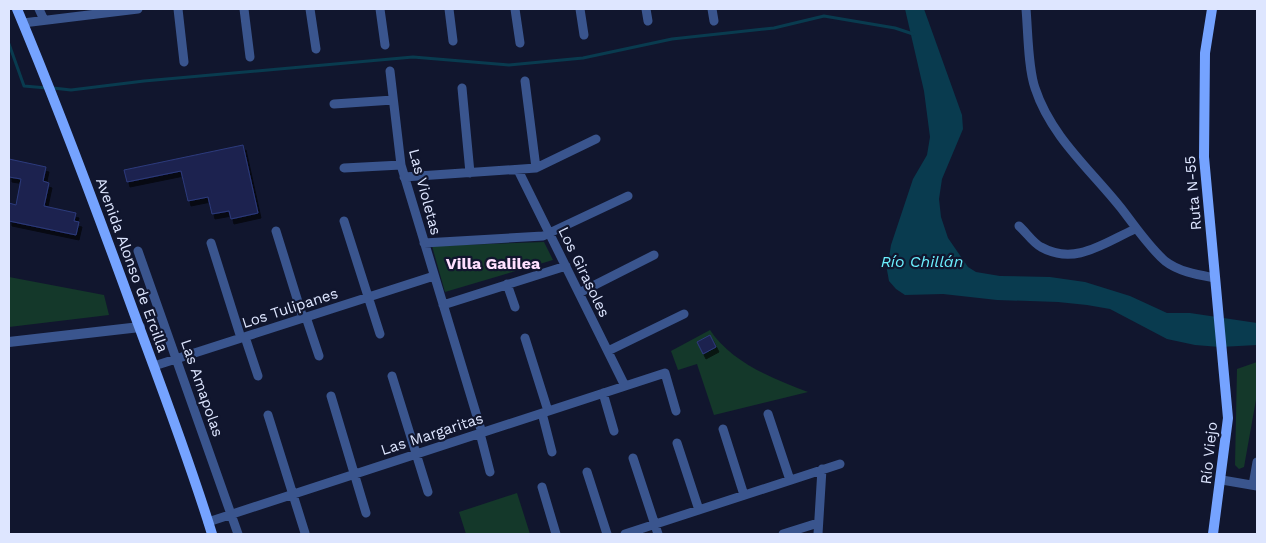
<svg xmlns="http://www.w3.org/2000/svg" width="1266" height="543" font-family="'Work Sans',sans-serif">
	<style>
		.green { fill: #14382a }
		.water { fill: #093b4f }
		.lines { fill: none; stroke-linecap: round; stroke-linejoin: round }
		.stream { stroke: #093b4f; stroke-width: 3 }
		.building { fill: #1c2450; stroke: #2d3a7c; filter: url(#shadow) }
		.minor { stroke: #3a558e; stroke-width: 9 }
		.tertiary { stroke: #3a558e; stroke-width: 10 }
		.secondary { stroke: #75a3ff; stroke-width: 10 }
		.labels { text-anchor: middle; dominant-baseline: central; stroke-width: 4.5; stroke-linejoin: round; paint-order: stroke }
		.street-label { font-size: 15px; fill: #dee6ff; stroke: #11162e }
		.water-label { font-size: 16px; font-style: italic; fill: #6cf0ff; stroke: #11162e }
		.neighbourhood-label { font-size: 16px; font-weight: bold; fill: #ffe0ff; stroke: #11162e }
	</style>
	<defs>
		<filter id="shadow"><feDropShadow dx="3" dy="5" stdDeviation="0" flood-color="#0009"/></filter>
	</defs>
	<rect width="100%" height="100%" fill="#11162e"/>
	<!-- green -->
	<path class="green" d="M544,242L553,260L445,292L432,246Z
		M9,277L104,295L109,315L9,327Z
		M710,330C731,362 773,379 808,392L714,415L697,364L678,370L671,351Z
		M1257,362V394L1244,467L1239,469L1235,465L1237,369Z
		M517,493L530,534H466L459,512Z"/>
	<!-- water -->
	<path class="water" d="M905,9H924L962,115L963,129L942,179L939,199L941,217L948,238L968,267L976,272L1000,276L1050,277L1085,282L1130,296L1167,313H1190L1257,323V345L1220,347L1195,345L1167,339L1110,309L1087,305L1058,302L997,300L943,294L905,295L896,289L889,281L887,270L891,245L913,179L927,155L930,137L924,91Z"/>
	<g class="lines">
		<!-- stream -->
		<path class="stream" d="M9,44L24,86L47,88
			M53,88L71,90L144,81L413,57L509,65L583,58L672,39L774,28L824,16L895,28L913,34"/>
	</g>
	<!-- building -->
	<path class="building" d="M243,145L258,213L231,219L229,211L212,214L208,197L188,201L181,171L127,182L124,170Z
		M9,159L46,167L43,181L49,183L44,206L76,213L74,221L79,222L76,235L9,221V203L16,205L21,179L9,177Z
		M710,335L716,347L703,354L697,342Z"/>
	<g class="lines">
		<!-- minor -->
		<path class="minor" d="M39,9L44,20
			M178,9L184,62
			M244,9L250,57
			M310,9L316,49
			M380,9L385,45
			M449,9L453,41
			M515,9L520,43
			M580,9L584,35
			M646,9L648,21
			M712,9L714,21
			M1026,9C1028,31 1028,68 1035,88C1051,137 1091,170 1121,208C1135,226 1148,246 1165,261C1179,272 1199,275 1215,278
			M23,23L138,9
			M390,71L401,165L482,433
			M525,81L536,168
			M462,88L470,173
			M334,104L393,100
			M344,168L401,165
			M518,170L625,386
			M404,177L536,168L596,139
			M344,221L380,334
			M1019,226C1026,232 1033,243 1041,247C1075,266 1104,243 1135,229
			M276,231L303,318
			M211,243L241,338
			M424,243L543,236L628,196
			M138,251L238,534
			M507,284L515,307
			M579,293L654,255
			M443,305L566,266
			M306,317L319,356
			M245,337L258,376
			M525,338L548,411
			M608,351L684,314
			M154,366L434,276
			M392,376L428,492
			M603,393L614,431
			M331,396L366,513
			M542,413L552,452
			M768,414L790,480
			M268,415L305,533
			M723,429L744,495
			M480,433L490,472
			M677,443L699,510
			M633,458L658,534
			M587,472L607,534
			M1222,480L1257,486
			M1253,485L1257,462
			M542,487L556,534
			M208,522L665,373L676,411
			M625,534L840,464
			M783,534L818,523
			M818,534L822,469"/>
		<!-- tertiary -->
		<path class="tertiary" d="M9,342L140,327"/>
		<!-- secondary -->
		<path class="secondary" d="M17,9C59,109 97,211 134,313C161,386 189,459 212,534
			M1212,9L1205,53L1204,157L1228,418L1213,534"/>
	</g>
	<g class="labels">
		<!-- street labels -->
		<g class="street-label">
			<text transform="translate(425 192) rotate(75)">Las Violetas</text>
			<text transform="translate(1193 193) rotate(-95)">Ruta N-55</text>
			<text transform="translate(132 265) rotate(70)">Avenida Alonso de Ercilla</text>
			<text transform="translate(584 272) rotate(64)">Los Girasoles</text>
			<text transform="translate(290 308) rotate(-18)">Los Tulipanes</text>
			<text transform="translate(202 388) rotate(71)">Las Amapolas</text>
			<text transform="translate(432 434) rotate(-18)">Las Margaritas</text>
			<text transform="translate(1209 453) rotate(-84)">Río Viejo</text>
		</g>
		<!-- water labels -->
		<g class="water-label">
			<text x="922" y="261">Río Chillán</text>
		</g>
		<!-- neighbourhood labels -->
		<g class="neighbourhood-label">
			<text x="493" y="263">Villa Galilea</text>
		</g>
	</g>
	<!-- border -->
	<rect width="1266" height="543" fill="none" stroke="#dee6ff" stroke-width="20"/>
</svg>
